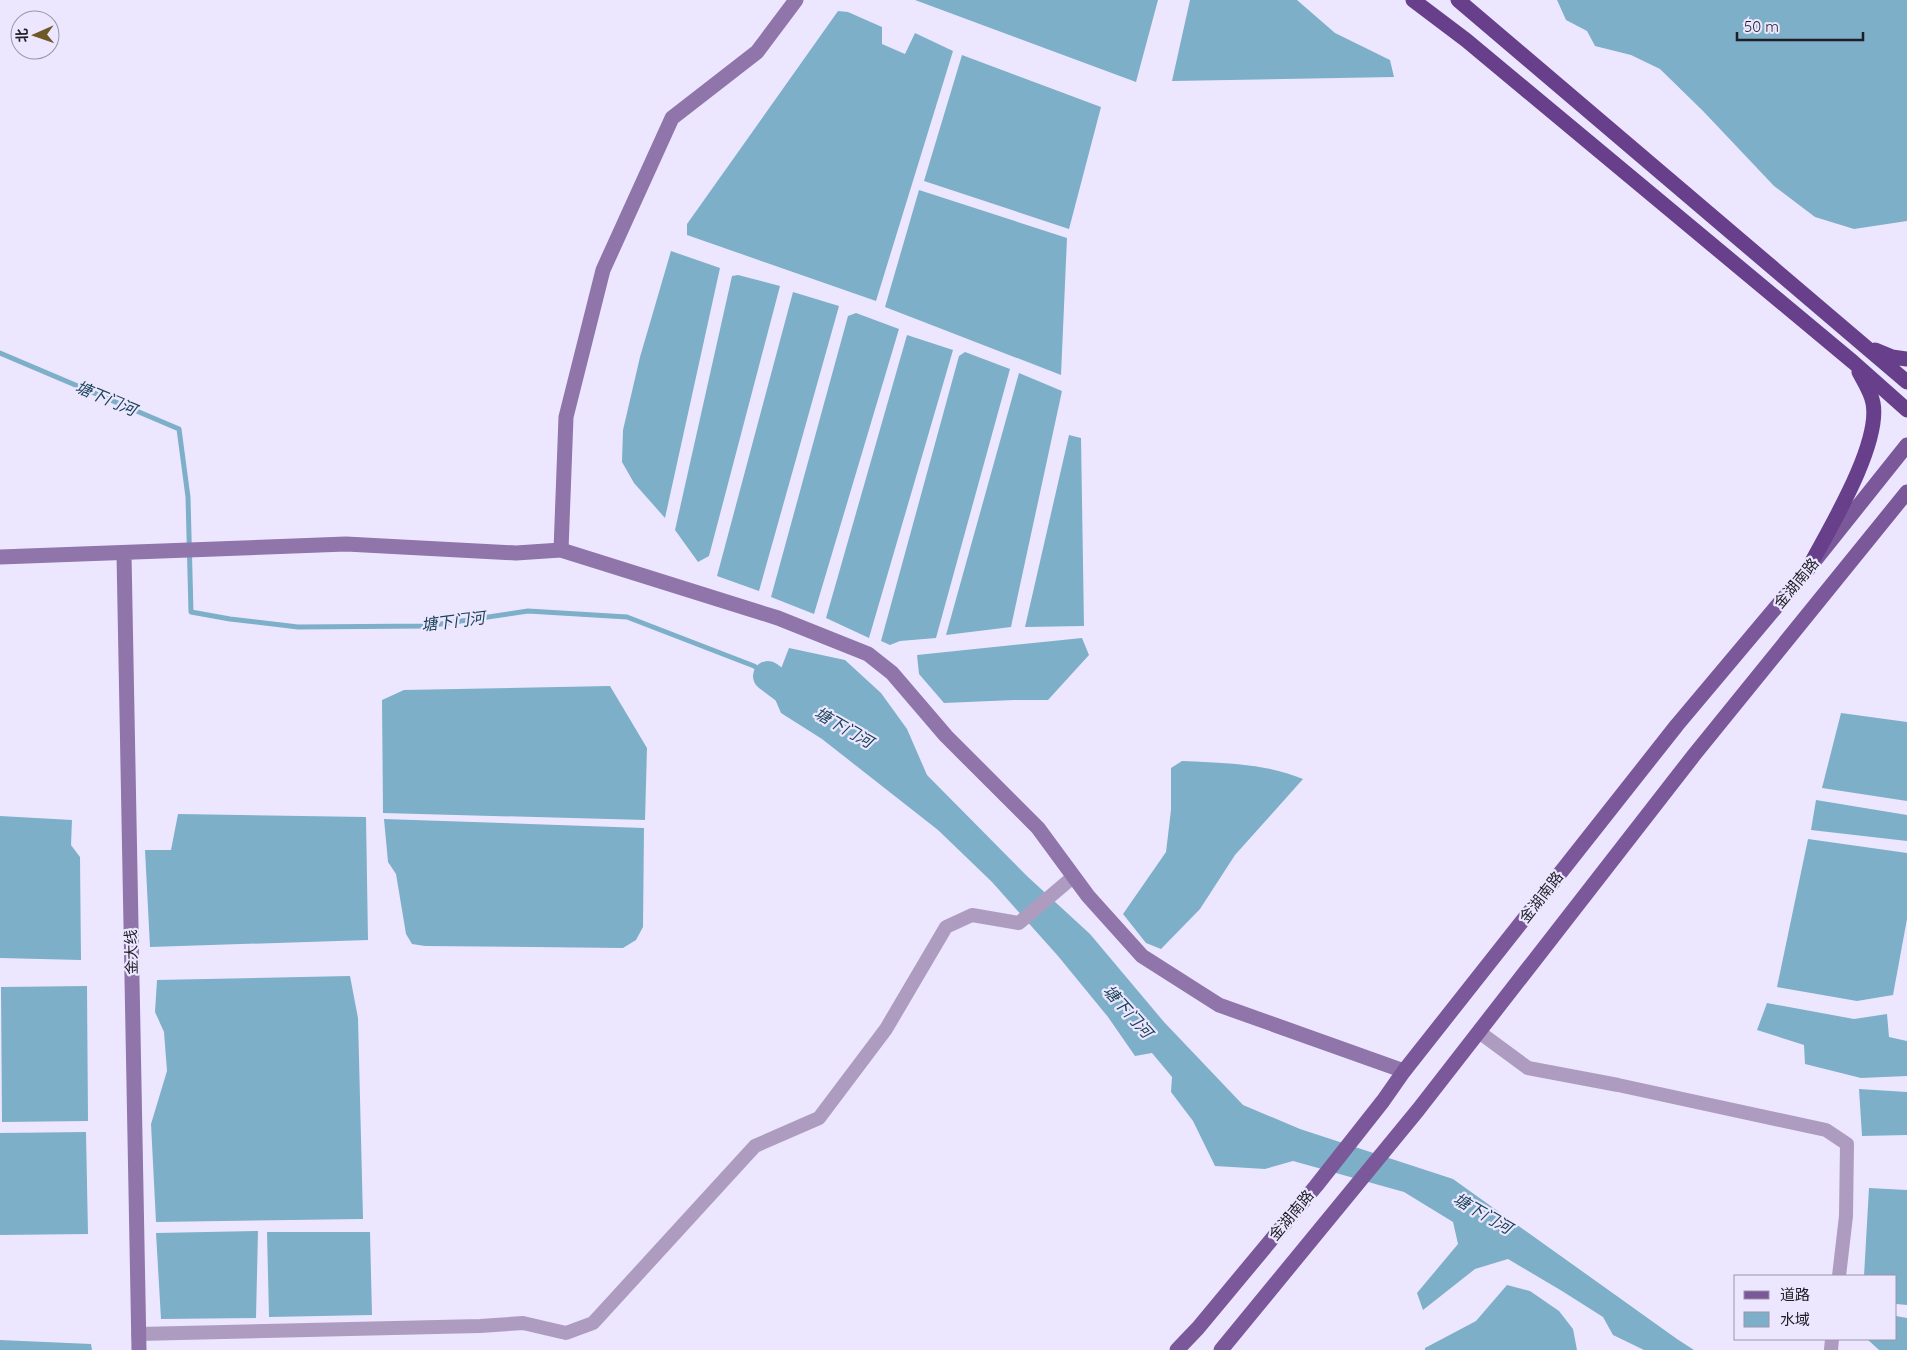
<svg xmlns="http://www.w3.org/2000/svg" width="1907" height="1350" font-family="Quicksand,'Noto Sans SC',sans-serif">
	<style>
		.water { fill: #7eafc9 }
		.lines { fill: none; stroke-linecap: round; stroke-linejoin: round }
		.stream { stroke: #7eafc9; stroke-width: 5 }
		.river { stroke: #7eafc9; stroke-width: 30 }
		.street { stroke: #ae9cc0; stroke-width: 14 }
		.secondary { stroke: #9075aa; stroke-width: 15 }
		.primary { stroke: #7b589a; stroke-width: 15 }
		.highway { stroke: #683f8b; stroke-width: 15 }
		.labels { text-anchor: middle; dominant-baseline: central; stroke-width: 4.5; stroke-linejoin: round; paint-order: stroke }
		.street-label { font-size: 15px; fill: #1f1d25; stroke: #ece7ff }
		.water-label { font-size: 16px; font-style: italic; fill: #194256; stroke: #ece7ff }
	</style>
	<rect width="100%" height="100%" fill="#ece7ff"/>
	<!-- water -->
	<path class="water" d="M915,0H1158L1136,82Z
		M1190,0H1297L1335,33L1390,60L1394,77L1172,81Z
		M1557,0H1907V221L1854,229L1815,217L1774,186L1703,111L1660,69L1631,55L1595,46L1587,31L1566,20Z
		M838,11L848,12L882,27V44L905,54L915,33L953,51L876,301L687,235V224Z
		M962,55L1101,107L1069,229L924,181Z
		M919,190L1067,238L1061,375L885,307Z
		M671,251L720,268L665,518L634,483L622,462L623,430L640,357Z
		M738,275L780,286L709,556L698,562L675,530L732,276Z
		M793,292L839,306L759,591L717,576Z
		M856,313L899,329L814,614L771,597L848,316Z
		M907,335L953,350L869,638L826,618Z
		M965,352L1010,369L936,638L900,641L890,645L881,641L959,356Z
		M1019,373L1062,391L1011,627L946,635Z
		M1069,435L1081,438L1084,626L1025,627Z
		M1082,638L1089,655L1048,700H1014L944,703L919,674L917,655Z
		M789,648L845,660L881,693L907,729L927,775L1028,877L1090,934L1164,1022L1243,1105L1300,1129L1453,1179L1677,1339L1694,1350H1644L1613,1335L1603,1317L1562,1291L1508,1259L1475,1269L1423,1310L1417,1293L1458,1244L1453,1222L1404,1192L1293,1161L1265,1169L1215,1166L1193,1121L1171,1092L1172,1077L1152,1053L1135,1056L1108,1017L1058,956L992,882L938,830L822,739L781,713L772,692Z
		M610,686L647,748L645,820L383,813L382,700L404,690Z
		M1841,713L1907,722V801L1822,788Z
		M1182,761C1222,763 1265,763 1303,779L1235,855L1200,909L1161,949L1146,943L1123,914L1166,852L1171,810V768Z
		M1816,800L1907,815V841L1811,830Z
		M178,814L366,817L368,940L150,947L145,850H171Z
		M0,816L72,820L71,845L80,857L81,960L0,958Z
		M384,819L644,828L643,927L636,940L623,948L425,946L412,944L406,934L396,874L388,862Z
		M1808,839L1907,853V919L1893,995L1857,1001L1777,987Z
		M350,976L358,1018L363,1219L156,1222L151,1124L167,1071L164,1032L155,1012L157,980Z
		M87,986L88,1121L2,1122L1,987Z
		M1767,1003L1854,1019L1887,1014L1889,1037L1907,1041V1076L1861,1078L1805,1064L1804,1045L1757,1030Z
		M1859,1089L1907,1092V1135L1862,1136Z
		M86,1132L88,1234L0,1235V1133Z
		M1869,1188L1907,1190V1305L1896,1304V1276H1864Z
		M258,1231L256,1318L161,1319L156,1233Z
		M267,1232H370L372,1315L269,1317Z
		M1507,1285L1530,1291L1559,1311L1573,1329L1577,1350H1425V1348L1476,1321Z
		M1896,1316L1907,1318V1350H1879L1867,1339H1896Z
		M0,1340L91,1344L92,1350H0Z"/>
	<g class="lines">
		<!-- stream -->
		<path class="stream" d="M0,353L179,429L188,497L191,612L230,619L298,627L427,626L528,611L627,617L754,666L768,676"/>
		<!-- river -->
		<path class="river" d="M768,676L808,706"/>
		<!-- street -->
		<path class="street" d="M1479,1032L1528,1068L1618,1085L1826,1130L1847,1144L1846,1216L1839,1276
			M138,1334L480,1326L523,1323L566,1333L593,1323L755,1146L819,1118L886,1029L946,927L972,915L1019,923L1073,877
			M1831,1350L1832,1339"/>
		<!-- secondary -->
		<path class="secondary" d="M561,550L566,417L603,270L672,118L757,52L796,0
			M124,554L139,1350
			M0,557L346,544L516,553L561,550L778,618L868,654L892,673L946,736L1038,828L1088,896L1142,956L1219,1005L1404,1071"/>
		<!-- primary -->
		<path class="primary" d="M1177,1350L1198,1328L1316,1186L1383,1101L1404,1071L1677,725L1808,569L1907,445
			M1221,1350L1418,1110L1694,755L1907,492"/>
		<!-- highway -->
		<path class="highway" d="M1413,0L1466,40L1853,362L1907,410
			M1458,0L1907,382
			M1875,350L1892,357L1907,359
			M1808,569C1828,531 1881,445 1873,403C1871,392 1864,382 1859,372"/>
	</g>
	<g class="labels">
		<!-- street labels -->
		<g class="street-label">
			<text transform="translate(1796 583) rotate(-50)">金湖南路</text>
			<text transform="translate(1541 897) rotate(-52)">金湖南路</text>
			<text transform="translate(131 952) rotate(-91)">金大线</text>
			<text transform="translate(1291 1215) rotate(-50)">金湖南路</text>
		</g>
		<!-- water labels -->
		<g class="water-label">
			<text transform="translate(106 398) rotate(23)">塘下门河</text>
			<text transform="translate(453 621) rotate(-7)">塘下门河</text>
			<text transform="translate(844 727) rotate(30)">塘下门河</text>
			<text transform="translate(1128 1011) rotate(48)">塘下门河</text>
			<text transform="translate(1483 1213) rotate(30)">塘下门河</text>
		</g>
	</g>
	<!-- legend -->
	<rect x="1734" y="1275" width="162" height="65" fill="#ece7ff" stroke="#9a96a8"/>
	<rect x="1744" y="1291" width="25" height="8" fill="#7b589a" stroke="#9a96a8"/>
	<text x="1780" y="1300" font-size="15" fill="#1f1d25">道路</text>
	<rect x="1744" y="1312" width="25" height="15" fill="#7eafc9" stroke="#9a96a8"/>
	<text x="1780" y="1325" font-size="15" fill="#1f1d25">水域</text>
	<!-- north arrow -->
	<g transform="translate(35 35) rotate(268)"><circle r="24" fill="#ece7ff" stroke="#9a96a8"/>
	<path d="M0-4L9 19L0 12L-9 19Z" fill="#6d5827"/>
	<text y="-8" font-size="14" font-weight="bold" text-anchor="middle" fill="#1f1d25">北</text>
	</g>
	<!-- scale -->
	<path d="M1737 32v8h126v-8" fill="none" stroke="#1f1d25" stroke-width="2.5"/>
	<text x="1744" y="32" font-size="15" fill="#1f1d25" stroke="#ece7ff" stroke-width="4" paint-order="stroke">50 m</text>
</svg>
